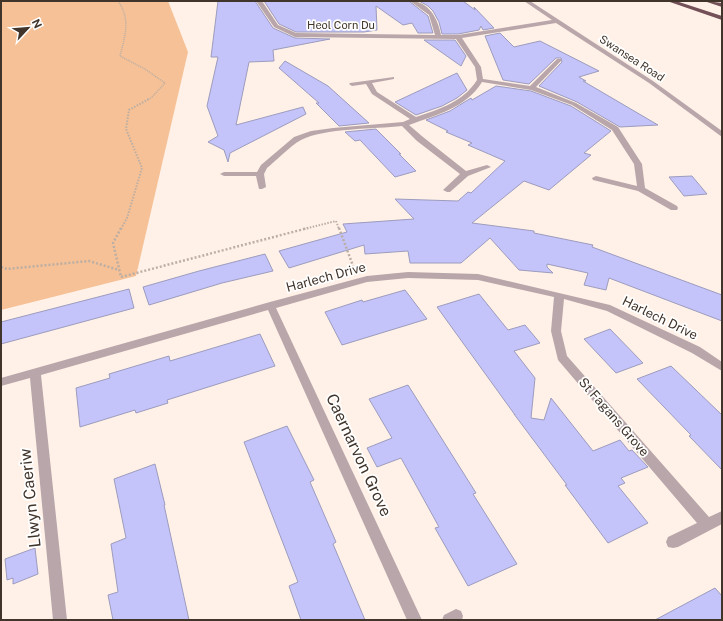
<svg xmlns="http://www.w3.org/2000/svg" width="723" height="621" font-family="'Public Sans',sans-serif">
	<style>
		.green { fill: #f6c196 }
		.building { fill: #c4c3fa; stroke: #9c9cbe }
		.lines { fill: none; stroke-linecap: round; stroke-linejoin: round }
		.path-far2 { stroke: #bbaea4; stroke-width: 1.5; stroke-dasharray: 1 1; stroke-linecap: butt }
		.path-far1 { stroke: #bbaea4; stroke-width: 2; stroke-dasharray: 1.5 1.5; stroke-linecap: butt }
		.path { stroke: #bbaea4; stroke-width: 2.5; stroke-dasharray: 2 2; stroke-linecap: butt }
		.minor { fill: #b9a6aa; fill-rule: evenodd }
		.highway { fill: #734f57; fill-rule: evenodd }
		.labels { text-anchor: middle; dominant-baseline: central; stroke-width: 3.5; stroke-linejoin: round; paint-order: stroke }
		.far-street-label { font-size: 11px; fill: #41342a; stroke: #fff }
		.street-label { font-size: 13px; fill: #41342a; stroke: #fff }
		.near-street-label { font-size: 16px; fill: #41342a; stroke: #fff }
	</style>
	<rect width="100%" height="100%" fill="#fff1e7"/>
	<!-- green -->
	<path class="green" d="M1,1H168L188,52L136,276L1,310Z"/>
	<!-- building -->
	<path class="building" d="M218,1H255L273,28L295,38L330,39L273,50L274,61L249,62L236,125L303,107L306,114L230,153L228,162L224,150L208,142L218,136L207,106L218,57H211Z
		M264,1H409L428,16L433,33H418L412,23L403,25L376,6L377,30L364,32H296L279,24Z
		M419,1H463L475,10L474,7L494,28L483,30L481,26L479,30L458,34H442L439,22L433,11L428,6Z
		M500,33L514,47L540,41L599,71L579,77L586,81H583L658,125L620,127L577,102L539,86L562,62L561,58H556L529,84L503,80L485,36Z
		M424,40H455L466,56L461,66Z
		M285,61L328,86L369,123L339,126L316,103H319L279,68Z
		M457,73L467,90L457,98L442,106L416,115L395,102Z
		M496,86L531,91L571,106L611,131L584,153L591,155L549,190L524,181L472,223L534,231V233L593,245L592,247L722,295V321L609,278L606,290L584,285L588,273L547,264V267L553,273L519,270L490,238L461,263H410L408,251L365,254L364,245L289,268L279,251L347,232L343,224L414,219L395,199L458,201L468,192L471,193L505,161L468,145L472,143L446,132L448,131L426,120L450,111L471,98L472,100Z
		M376,129L401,154H399L416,171L395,177L360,140L355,141L345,132Z
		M692,176L707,194L684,196L669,177Z
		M265,254L273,271L222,283L149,305L143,287L199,271Z
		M129,289L134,308L1,344V322Z
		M405,290L427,319L342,345L325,312L362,300L363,302Z
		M479,294L508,330L525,325L540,343L514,351L535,378L531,418L544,420L551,398L593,451L620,440L629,451L632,450L648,467L621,478L625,483L618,486L648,523L608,543L565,485H567L514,414L515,415L437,307Z
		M610,329L643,363L616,373L584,339Z
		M260,334L275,366L167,400L168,403L136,413L135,410L80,427L76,388L110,378L109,374L169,356L170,361Z
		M671,366L722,415V470L689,436L691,435L637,379Z
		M408,385L476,493L473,494L517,564L468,586L435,528L439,527L401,458L377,467L367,448L392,438L369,399Z
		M287,426L314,480L310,482L336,542L333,544L365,620H301L289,586L298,582L244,442Z
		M155,464L165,505H164L189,620H113L108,595L118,592L111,544L126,538L114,479Z
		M35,548L38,574L13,584V578L7,580L5,559Z
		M715,588L722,596V620H655Z"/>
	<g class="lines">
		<!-- path-far2 -->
		<path class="path-far2" d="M118,1C131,19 125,36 120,56L145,69L165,83L152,97L147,100"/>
		<!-- path-far1 -->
		<path class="path-far1" d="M121,229L127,218L142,168L126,129L129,110L149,99
			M304,229L336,221L339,229"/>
		<!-- path -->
		<path class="path" d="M121,228L113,243L121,277L308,228
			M339,228L353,266
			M1,267L7,269L89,261L119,270"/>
		<!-- minor -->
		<path class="minor" d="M256,1H262L278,25L296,33L435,35L429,15L410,1C429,1 438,19 441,35H458L552,20L524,1H530L653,81L722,131V137L649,83L556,23L462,38L481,67L483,79L530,86L557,59H561V61L536,87L576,103L618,127L642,164L645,188L677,206L678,208L677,210H671L638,191L593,180L592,178L596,176L637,186L634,164L612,130L572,105L531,90L482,82C466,108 436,115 409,125L423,137L466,171L487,165L491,167L468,176L450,192H447L443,190L460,174L417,141L402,126C375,129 324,128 301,140C290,146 277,160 267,168L264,174L266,187L262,189H259L256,176H224L220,174L224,172H257L261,165L294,137L311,131L333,128L403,122L410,119L372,94L366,84L352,86L349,84L350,83L394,77V79L372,83L377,92L416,117C440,109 463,102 477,80L475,67L456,39L295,37L274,27Z
			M408,272L478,274L610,305L700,347L722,362V371L692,353L607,311L564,299L561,331L567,356L709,517L722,511V524L678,547L673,548L668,547L666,542L668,537L697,523L558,360L551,331L554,297L478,280L408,278L367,282L276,308L422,620H407L268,310L41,375L67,620H53L30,378L1,386V378L270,302L367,276Z
			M456,609L461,611L463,616L462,620H442L444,615Z"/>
		<!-- highway -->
		<path class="highway" d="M667,1H676L722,16V20Z
			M706,1L722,3V7L707,2Z"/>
	</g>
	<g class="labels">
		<!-- far-street labels -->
		<g class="far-street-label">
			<text x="341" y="25">Heol Corn Du</text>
			<text transform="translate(632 58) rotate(33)">Swansea Road</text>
		</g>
		<!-- street labels -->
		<g class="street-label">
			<text transform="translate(326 277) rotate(-15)">Harlech Drive</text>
			<text transform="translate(660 318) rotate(26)">Harlech Drive</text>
			<text transform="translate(614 417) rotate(49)">St Fagans Grove</text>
		</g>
		<!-- near-street labels -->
		<g class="near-street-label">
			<text transform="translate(359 455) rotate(65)">Caernarvon Grove</text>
			<text transform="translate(30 498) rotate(-96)">Llwyn Caeriw</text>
		</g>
	</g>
	<!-- border -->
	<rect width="723" height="621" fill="none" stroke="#41342a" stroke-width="4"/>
	<!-- north arrow -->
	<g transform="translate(28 28) rotate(64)" stroke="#ffffff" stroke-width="3" paint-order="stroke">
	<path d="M0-3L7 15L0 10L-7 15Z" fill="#41342a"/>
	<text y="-6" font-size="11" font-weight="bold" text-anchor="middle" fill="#41342a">N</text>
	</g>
</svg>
